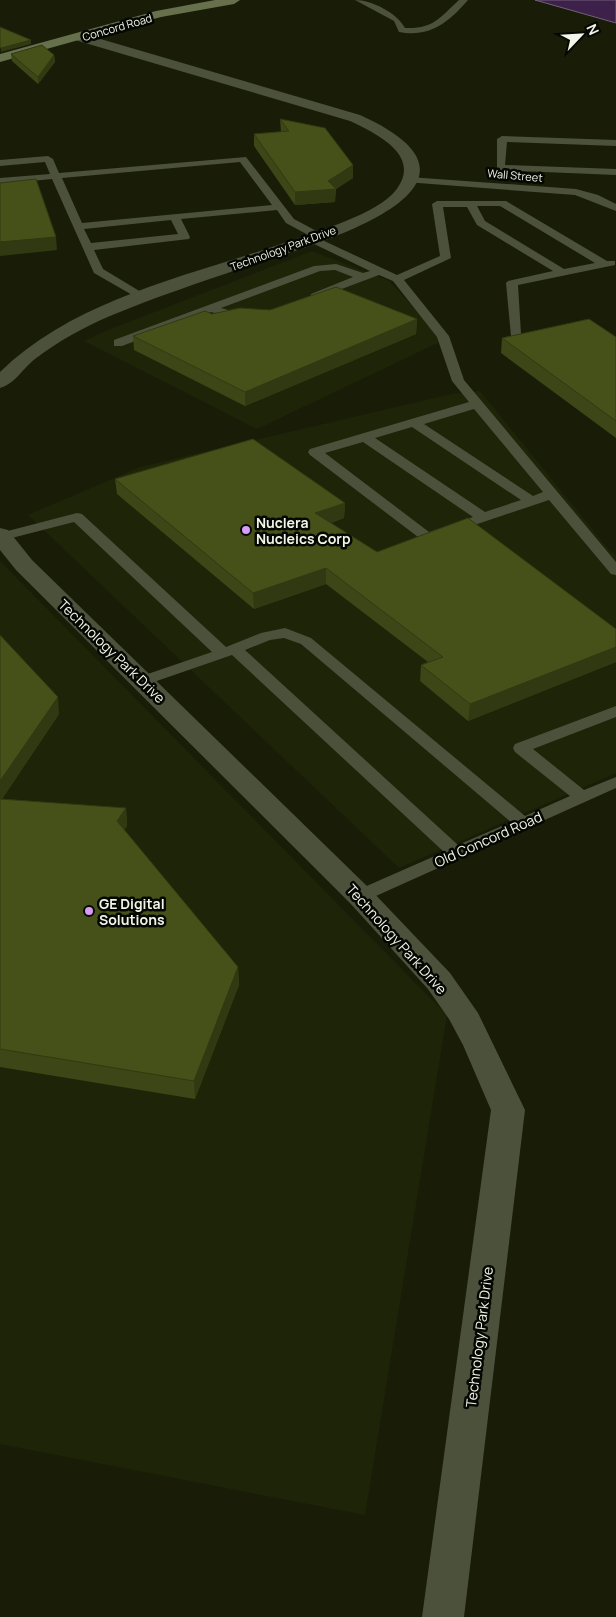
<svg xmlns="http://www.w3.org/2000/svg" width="616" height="1617" font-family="Manrope,sans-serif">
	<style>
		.built { fill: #1e2407 }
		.water { fill: #3d214b; stroke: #73617a }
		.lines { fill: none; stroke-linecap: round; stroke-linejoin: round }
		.service { fill: #4c513b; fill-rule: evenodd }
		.minor { fill: #4c513b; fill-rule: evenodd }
		.secondary { fill: #67704c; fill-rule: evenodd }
		.wall { fill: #3c4616 }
		.shaded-wall { fill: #313912 }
		.building { fill: #465119; stroke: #313912 }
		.poi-dot { fill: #d79bf8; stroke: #050702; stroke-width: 2 }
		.labels { text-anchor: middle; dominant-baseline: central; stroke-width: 5; stroke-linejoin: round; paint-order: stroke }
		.far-street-label { font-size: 11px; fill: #f2f6e8; stroke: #050702 }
		.poi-label { font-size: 14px; font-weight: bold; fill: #f2f6e8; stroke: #050702; text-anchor: start }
		.street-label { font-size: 14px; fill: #f2f6e8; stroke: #050702 }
	</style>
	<rect width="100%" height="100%" fill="#191d08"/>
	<!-- built -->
	<path class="built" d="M312,251L389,281L444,340L257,429L84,341L108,330Z
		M480,391L610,551L616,555V773L399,868L28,515L140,467L452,394Z
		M0,561L447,1015L365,1515L0,1444Z"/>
	<!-- water -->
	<path class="water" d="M535,0H616V23Z"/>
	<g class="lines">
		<!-- service -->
		<path class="service" d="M355,0C372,0 397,13 405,28C434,29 439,18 459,0H468C449,22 430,38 399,32L394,21Z
			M502,136L616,140V146L507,142L505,165L616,169V175L497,170V139Z
			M48,156L53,159L59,173L246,157L294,219L322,234L323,236L320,239L397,275L440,256L432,204L437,201H506L607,261H615V265L518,285L521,334L519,336H511L506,283L508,281L553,271L477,225L467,207H443L451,258L404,280L449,336L464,380L616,562V575L611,574L549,500L427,541L422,540L310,455L308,452L310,449L469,402L452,381L437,337L393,281L379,275L315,299L311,298V294L353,277L335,270L320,271L221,308L249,316V320L245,321L211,312L122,346H114V340L314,266L336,264L363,273L370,271L308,241L307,239L310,236L286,223L277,210L181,219L190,237L189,239L94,250L103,269L151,298L145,301L141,300L94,273L52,179L0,184V178L50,174L45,162L0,166V160ZM240,162L272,205L82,223L62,178ZM477,206H500L595,263L564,269L485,221ZM171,220L178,234L91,243L84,229ZM474,409L543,492L533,496L424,424ZM412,427L521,500L485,512L375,438ZM363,442L473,517L429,532L325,453Z
			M409,177L576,189L598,195L616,204V211L575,195L405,182L404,180Z
			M77,513L82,514L226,647L261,633L285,628L311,638L525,816L570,796L515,752L513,748L515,744L616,706V717L533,749L584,790L616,777V788L367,900L360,902L353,900L351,896L353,892L444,852L232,655L148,684H136L134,681L136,678L212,652L74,522L0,541V533ZM284,638L301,644L511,822L458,845L245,650L270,640Z"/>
		<!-- minor -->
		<path class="minor" d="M80,33L360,115C524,189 306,247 242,268C198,283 153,298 110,316C84,327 57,342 35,359C23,368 15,384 0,388V372C75,299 188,276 284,243C313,233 378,214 396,190C423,155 375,133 350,121L75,40L74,37L75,34Z
			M0,528L8,530L32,560L370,889L450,973L478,1013L525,1110L464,1617H422L491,1110L463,1045L449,1019L428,989L350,903L16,570L0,550Z"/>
		<!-- secondary -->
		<path class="secondary" d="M215,0H240L234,4L161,17L0,62V54L156,11Z"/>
	</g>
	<!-- wall -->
	<path class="wall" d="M11,54L54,55L55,62L38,84L12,61Z
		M280,119L353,178L336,189L335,202L295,205L254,146V134L281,132Z
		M270,310L417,319L416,334L245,406L134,350L133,336L212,314Z
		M616,337V438L501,353L502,338Z
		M115,479L345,503L344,518L331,523L377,552L616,629V662L468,721L420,681L421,665L428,662L326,584L254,609L117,494Z
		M0,635L59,714L2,799L126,808L127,826L124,830L238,967L239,985L195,1099L0,1067Z"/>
	<!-- shaded-wall -->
	<path class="shaded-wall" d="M31,40V44L1,52V48Z
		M54,55L55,62L38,84V77Z
		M353,165V178L335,189V202L295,205V192L328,181Z
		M56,237L57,250L0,256V242Z
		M417,319L416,334L245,406V392Z
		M345,503L344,518L315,529V513Z
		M326,568V584L254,609L253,593Z
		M616,647V662L468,721L470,704Z
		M58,697L59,714L0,802V781Z
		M126,808L127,826L118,838L117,821Z
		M238,967L239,985L195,1099L194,1081Z"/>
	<!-- building -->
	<path class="building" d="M0,27L31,40L1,48H0Z
		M42,45L54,55L38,77L11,54Z
		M280,119L325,128L353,165L328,181L336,189L295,192L254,134L289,131Z
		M36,179L56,237L0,242V183Z
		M336,287L417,319L245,392L133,336L205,311L212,314L240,308L270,310Z
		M589,319L616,337V421L502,338Z
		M253,439L345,503L315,513L377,552L468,518L616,629V647L470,704L421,665L443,657L326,568L253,593L115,479Z
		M0,635L58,697L0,781Z
		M0,799L126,808L117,821L238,967L194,1081L0,1049Z"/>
	<!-- markers -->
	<g class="poi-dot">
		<circle cx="246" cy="530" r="5"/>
		<circle cx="89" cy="911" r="5"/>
	</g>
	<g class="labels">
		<!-- far-street labels -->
		<g class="far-street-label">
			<text transform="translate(117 27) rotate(-16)">Concord Road</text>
			<text transform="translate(515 175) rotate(5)">Wall Street</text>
			<text transform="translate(283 248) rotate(-20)">Technology Park Drive</text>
		</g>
		<!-- poi labels -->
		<g class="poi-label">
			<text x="256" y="522">Nuclera<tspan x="256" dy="16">Nucleics Corp</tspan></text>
			<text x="99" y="903">GE Digital<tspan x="99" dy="16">Solutions</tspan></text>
		</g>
		<!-- street labels -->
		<g class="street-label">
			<text transform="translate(112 651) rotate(44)">Technology Park Drive</text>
			<text transform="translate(488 839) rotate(-24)">Old Concord Road</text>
			<text transform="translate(397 939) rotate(48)">Technology Park Drive</text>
			<text transform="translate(479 1337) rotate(-83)">Technology Park Drive</text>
		</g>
	</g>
	<!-- north arrow -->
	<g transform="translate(581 35) rotate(65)" stroke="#050702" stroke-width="4" paint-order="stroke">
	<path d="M0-4L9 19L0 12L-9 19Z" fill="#f2f6e8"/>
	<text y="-8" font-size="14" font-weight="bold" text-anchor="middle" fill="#f2f6e8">N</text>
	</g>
</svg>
